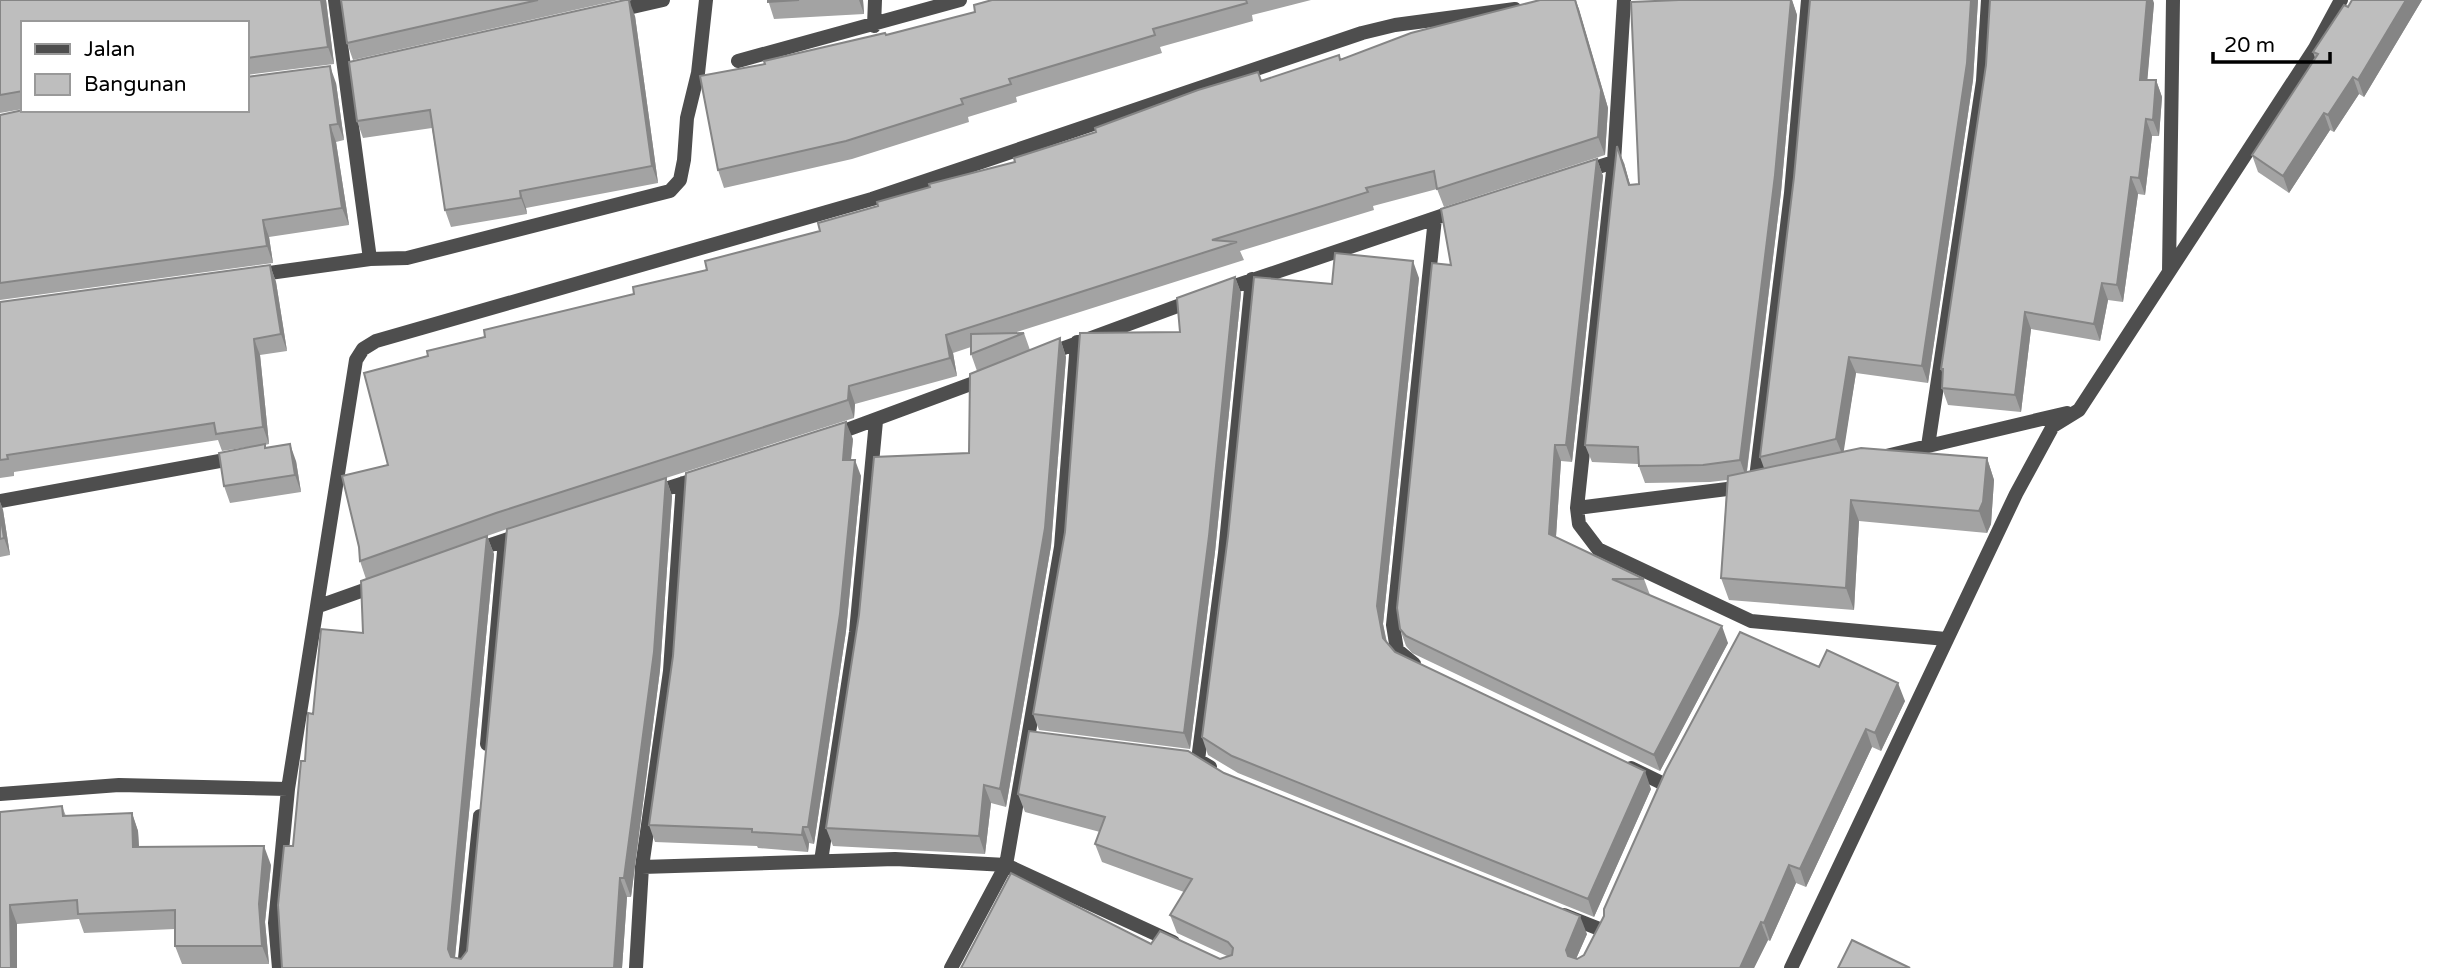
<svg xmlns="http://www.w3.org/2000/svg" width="2458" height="968" font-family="'Varela Round',sans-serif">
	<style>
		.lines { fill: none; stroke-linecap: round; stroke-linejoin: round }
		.minor { stroke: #4e4e4e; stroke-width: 14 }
		.wall { fill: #a3a3a3; fill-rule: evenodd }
		.shaded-wall { fill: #858585 }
		.building { fill: #bebebe; stroke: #858585; stroke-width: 2 }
	</style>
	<rect width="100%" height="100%" fill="#fff"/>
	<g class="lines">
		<!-- minor -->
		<path class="minor" d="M335,0L370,259L407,258L670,191L680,180L684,160L687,118L698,73L706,0
			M1624,0L1614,162L1577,508L1579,524L1598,549L1751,621L1946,639
			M615,11L663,0
			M874,26L875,0
			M738,61L960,0
			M1582,172L1614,162
			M2169,271L2173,0
			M255,275L370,259
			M1220,291L1459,210
			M1045,355L1194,300
			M833,435L987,378
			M1928,446L1983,81L1988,0
			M1886,456L2067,413
			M1755,486L1791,193L1808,0
			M653,493L703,477
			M0,501L236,458
			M1577,508L1743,487
			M473,551L523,534
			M319,606L378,585
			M1414,664L1397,650L1393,625L1435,218
			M487,744L505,540
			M1210,767L1198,760L1225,553L1252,279
			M1631,768L1664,784
			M0,794L119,785L288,789
			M821,861L856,632L876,421
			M642,867L895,859L1006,865L1173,942
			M1564,915L1602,930
			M279,968L275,923L288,789L356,360L363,349L376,341L872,199L1362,33L1395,25L1515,9
			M464,968L480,816
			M636,968L642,867L670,671L683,483
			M951,968L1006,865L1061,547L1077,342
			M1791,968L2016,494L2053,426L2079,410L2315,48L2341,0"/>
	</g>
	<!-- wall -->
	<path class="wall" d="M0,0H326L334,64L247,75V23H23V109L0,113Z
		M341,0H619L353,60L347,43Z
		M768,0H863L864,14L774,19Z
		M992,0H1311L1252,15L1253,21L1160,47L1162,53L1016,97L1017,102L968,117L969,122L852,159L724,188L718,170L765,64L886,35L975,12Z
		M1540,0H1576L1608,108L1605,155L1444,207L1437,189L1373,206L1374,210L1240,251L1244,260L1014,333H1024L1030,350L1060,338L1066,357L1051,546L1006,807L991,803L985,854L833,846L826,828L969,453L977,371L971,354V347L953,353L957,376L855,404L854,418L666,478L672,496L660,670L631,897H627L622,968H282L293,846L313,714L363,633L366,579L360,561L388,465L428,356L485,337L634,294L820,231L878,206L930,187L1015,162L1261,81L1340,59ZM507,529L467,951L461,959L455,958L494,554L487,536Z
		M1679,0H1792L1797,15L1781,192L1747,472L1764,468L1760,457L1794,177L1810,0H1978L1973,80L1928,383L1856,373L1843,451L1987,458L1994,480L1991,524L1987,533L1859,521L1854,610L1729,600L1721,578L1727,480L1710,482L1645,483L1638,464L1592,462L1585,445L1624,163L1630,185L1639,184Z
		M2352,0H2422L2364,97L2359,94L2334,132L2330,130L2289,193L2258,172L2252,155L2315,58L2313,52L2348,7Z
		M2154,3L2147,80H2156L2162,97L2159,136H2152L2145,195L2138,194L2123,302L2108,300L2100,341L2031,329L2021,412L1948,405L1942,388L1943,375L1941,369L1986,65Z
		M635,16L658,183L526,208L527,214L451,227L445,210L432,128L363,138L357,121Z
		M336,83L344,140L336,142L349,225L269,237L273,263L0,300V115Z
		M1597,159L1603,176L1572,462L1561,461L1556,537L1644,579L1650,595L1728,643L1660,771L1412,653L1406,646L1400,629L1451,265Z
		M270,265L276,282L287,351L260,355L269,444L265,445L266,448L296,461L301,492L230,503L224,486L254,446L222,451L218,440L14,472V476L0,478V302Z
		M1235,277L1241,293L1215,552L1190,749L1039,730L1033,714L1180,332Z
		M1419,278L1383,624L1387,642L1395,652L1651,789L1594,917L1238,773L1208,755L1202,737L1228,536L1332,284Z
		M853,439L851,460L861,476L846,631L814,844L809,843L808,852L758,848L757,846L655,842L649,825Z
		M0,502L3,510L10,555L0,557Z
		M1819,667L1905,701L1881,751L1872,747L1806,887L1796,883L1770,941L1768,940L1754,968H961L1151,944L1220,959L1227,956L1177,933L1170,915L1184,892L1102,862L1095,844L1100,832L1025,812L1018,794L1224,773L1587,934L1576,959H1577L1584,955Z
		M62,806L66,816L132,813L138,831L139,847L271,865L265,922L269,964H182L175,946V929L84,933L79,919L17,924V968L0,812Z"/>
	<!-- shaded-wall -->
	<path class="shaded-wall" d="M321,0H326L334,64L328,47Z
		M629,0L635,16L658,183L652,166Z
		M859,0H863L864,14Z
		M1575,0L1579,9L1608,108L1605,155L1598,137Z
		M1791,0H1792L1797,15L1781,192L1746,477L1740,460Z
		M1971,0H1978L1973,80L1928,383L1922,366Z
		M2147,0H2153L2154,3L2146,96L2140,80Z
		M2406,0H2422L2364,97L2358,80Z
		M330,66L336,83L344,140L338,124Z
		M2353,77L2359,94L2334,132L2328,115Z
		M2156,80L2162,97L2159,136L2153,120Z
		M2324,113L2330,130L2289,193L2283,176Z
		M2146,119L2152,136L2145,195L2139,178Z
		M330,125L336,142L349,225L342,208Z
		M1617,146L1624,163L1635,202L1629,185Z
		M1597,159L1603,176L1572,462L1566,445Z
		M2131,177L2138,194L2123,302L2117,285Z
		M520,191L526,208L527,214L521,198Z
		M263,220L269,237L273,263L267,246Z
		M1413,261L1419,278L1383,624L1389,656L1383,638L1377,606Z
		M270,265L276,282L287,351L281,334Z
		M1235,277L1241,293L1215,552L1190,749L1184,733Z
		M2102,283L2108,300L2100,341L2094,324Z
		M2025,312L2031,329L2021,412L2015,395Z
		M946,335L953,353L957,376L950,358Z
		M1060,338L1066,357L1051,546L1006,807L1000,789Z
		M254,339L260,355L269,444L263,427Z
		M1849,357L1856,373L1843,456L1836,439Z
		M849,386L855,404L854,418L848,400Z
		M846,422L853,439L849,477L843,460Z
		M290,444L296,461L301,492L295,475Z
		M1555,445L1561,461L1555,551L1549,534Z
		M1987,458L1994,480L1991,524L1987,533L1979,511Z
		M855,460L861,476L846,631L814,844L808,827Z
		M666,478L672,496L660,670L631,897L624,878Z
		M1851,500L1859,521L1854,610L1846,588Z
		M0,502L3,510L10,555L4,538L0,513Z
		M487,536L494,554L454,967L448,949Z
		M1722,626L1728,643L1660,771L1654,755Z
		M1898,683L1905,701L1881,751L1875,733Z
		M1866,729L1872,747L1806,887L1800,869Z
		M1645,771L1651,789L1594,917L1588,899Z
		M984,785L991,803L985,854L979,836Z
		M132,813L138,831L140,865L133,847Z
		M803,827L809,843L808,852L802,835Z
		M264,846L271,865L265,922L269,964L262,946L259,904Z
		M1789,865L1796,883L1770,941L1764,923Z
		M620,878L627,897L622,968H614Z
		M10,905L17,924V968H11Z
		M1580,916L1587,934L1572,968L1566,950Z
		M1761,922L1768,940L1754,968H1740Z"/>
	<!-- building -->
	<path class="building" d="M0,0H321L328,47L247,58V23H23V91L0,95Z
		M341,0H538L347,43Z
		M625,0H629L652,166L520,191L521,198L445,210L430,110L357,121L349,62Z
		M768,0H799L768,2Z
		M992,0H1246L1247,3L1153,29L1155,35L1009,79L1011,84L961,99L963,104L846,141L718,170L700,76L765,64L764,61L885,33L886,35L975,12L974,5Z
		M1540,0H1575L1601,90L1598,137L1437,189L1434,171L1366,188L1368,192L1212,240L1237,242L946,335L950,358L849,386L848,400L496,513L360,561L359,547L342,476L388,465L364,373L428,356L427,351L485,337L484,330L634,294L633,287L707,270L705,261L820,231L818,223L878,206L877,202L930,187L929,184L1015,162L1014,158L1096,132L1095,128L1198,90L1258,72L1261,81L1339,55L1340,60L1411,33Z
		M1679,0H1791L1775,175L1740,460L1703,465L1639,466L1638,447L1585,445L1617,146L1629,185L1639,184L1631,2Z
		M1810,0H1971L1967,63L1922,366L1849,357L1836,439L1760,457L1794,177Z
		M1990,0H2147L2140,80H2156L2153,120L2146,119L2139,178L2131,177L2117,285L2102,283L2094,324L2025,312L2015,395L1942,388L1943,369H1941L1986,65Z
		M2352,0H2406L2358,80L2353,77L2328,115L2324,113L2283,176L2252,155L2318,54L2313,52L2344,5L2348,7Z
		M330,66L338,124L330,125L342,208L263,220L267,246L0,283V115L23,110H247V77Z
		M1597,159L1566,445H1555L1549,534L1644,579H1612L1722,626L1654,755L1406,636L1400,629L1397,608L1432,263L1451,265L1441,209Z
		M1335,253L1413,261L1377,606L1383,638L1395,652L1645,771L1588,899L1232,756L1202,737L1228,536L1254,277L1332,284Z
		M270,265L281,334L254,339L263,427L216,434L214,423L7,455L8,459L0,460V302Z
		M1235,277L1209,536L1184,733L1033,714L1065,532L1080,333L1180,332L1177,298Z
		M1024,333L971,354V334Z
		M1060,338L1045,528L1000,789L984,785L979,836L826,828L859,615L874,457L969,453L970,374Z
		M846,422L843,460H855L840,614L808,827H803L802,835L752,832V829L649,825L673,656L686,473Z
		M265,444V448L290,444L295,475L224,486L219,453Z
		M1861,448L1987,458L1983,502L1979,511L1851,500L1846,588L1721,578L1728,476Z
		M666,478L654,652L624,878H620L614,968H282L278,905L284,846H293L301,761H305L308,713L313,714L321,629L363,633L361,581L487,536L448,949L451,957L461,959L467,951L507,529Z
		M0,513L4,538L0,539Z
		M1740,632L1819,667L1827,650L1898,683L1875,733L1866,729L1800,869L1789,865L1764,923L1761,922L1740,968H961L1011,873L1151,944L1160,931L1220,959L1232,955L1233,948L1228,942L1170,915L1192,879L1095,844L1105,817L1018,794L1029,731L1188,751L1224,773L1580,916L1566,950L1568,956L1577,959L1584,955L1604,916V909L1666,770Z
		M62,806L63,816L132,813L133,847L264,846L259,904L262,946H175V910L78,914L77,900L10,905L11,968H0V812Z
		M1852,940L1910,968H1838Z"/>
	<!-- legend -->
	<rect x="21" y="21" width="228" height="91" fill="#ffffff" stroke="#999999" stroke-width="2"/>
	<rect x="35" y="44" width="35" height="10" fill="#4e4e4e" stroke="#999999" stroke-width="2"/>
	<text x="84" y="56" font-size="21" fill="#000000">Jalan</text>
	<rect x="35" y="74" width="35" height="21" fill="#bebebe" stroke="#999999" stroke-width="2"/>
	<text x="84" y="91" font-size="21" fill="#000000">Bangunan</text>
	<!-- scale -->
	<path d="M2213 52v10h117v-10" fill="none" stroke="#000000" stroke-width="3.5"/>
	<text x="2224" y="52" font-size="21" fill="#000000" stroke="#ffffff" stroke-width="5" paint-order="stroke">20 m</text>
</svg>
